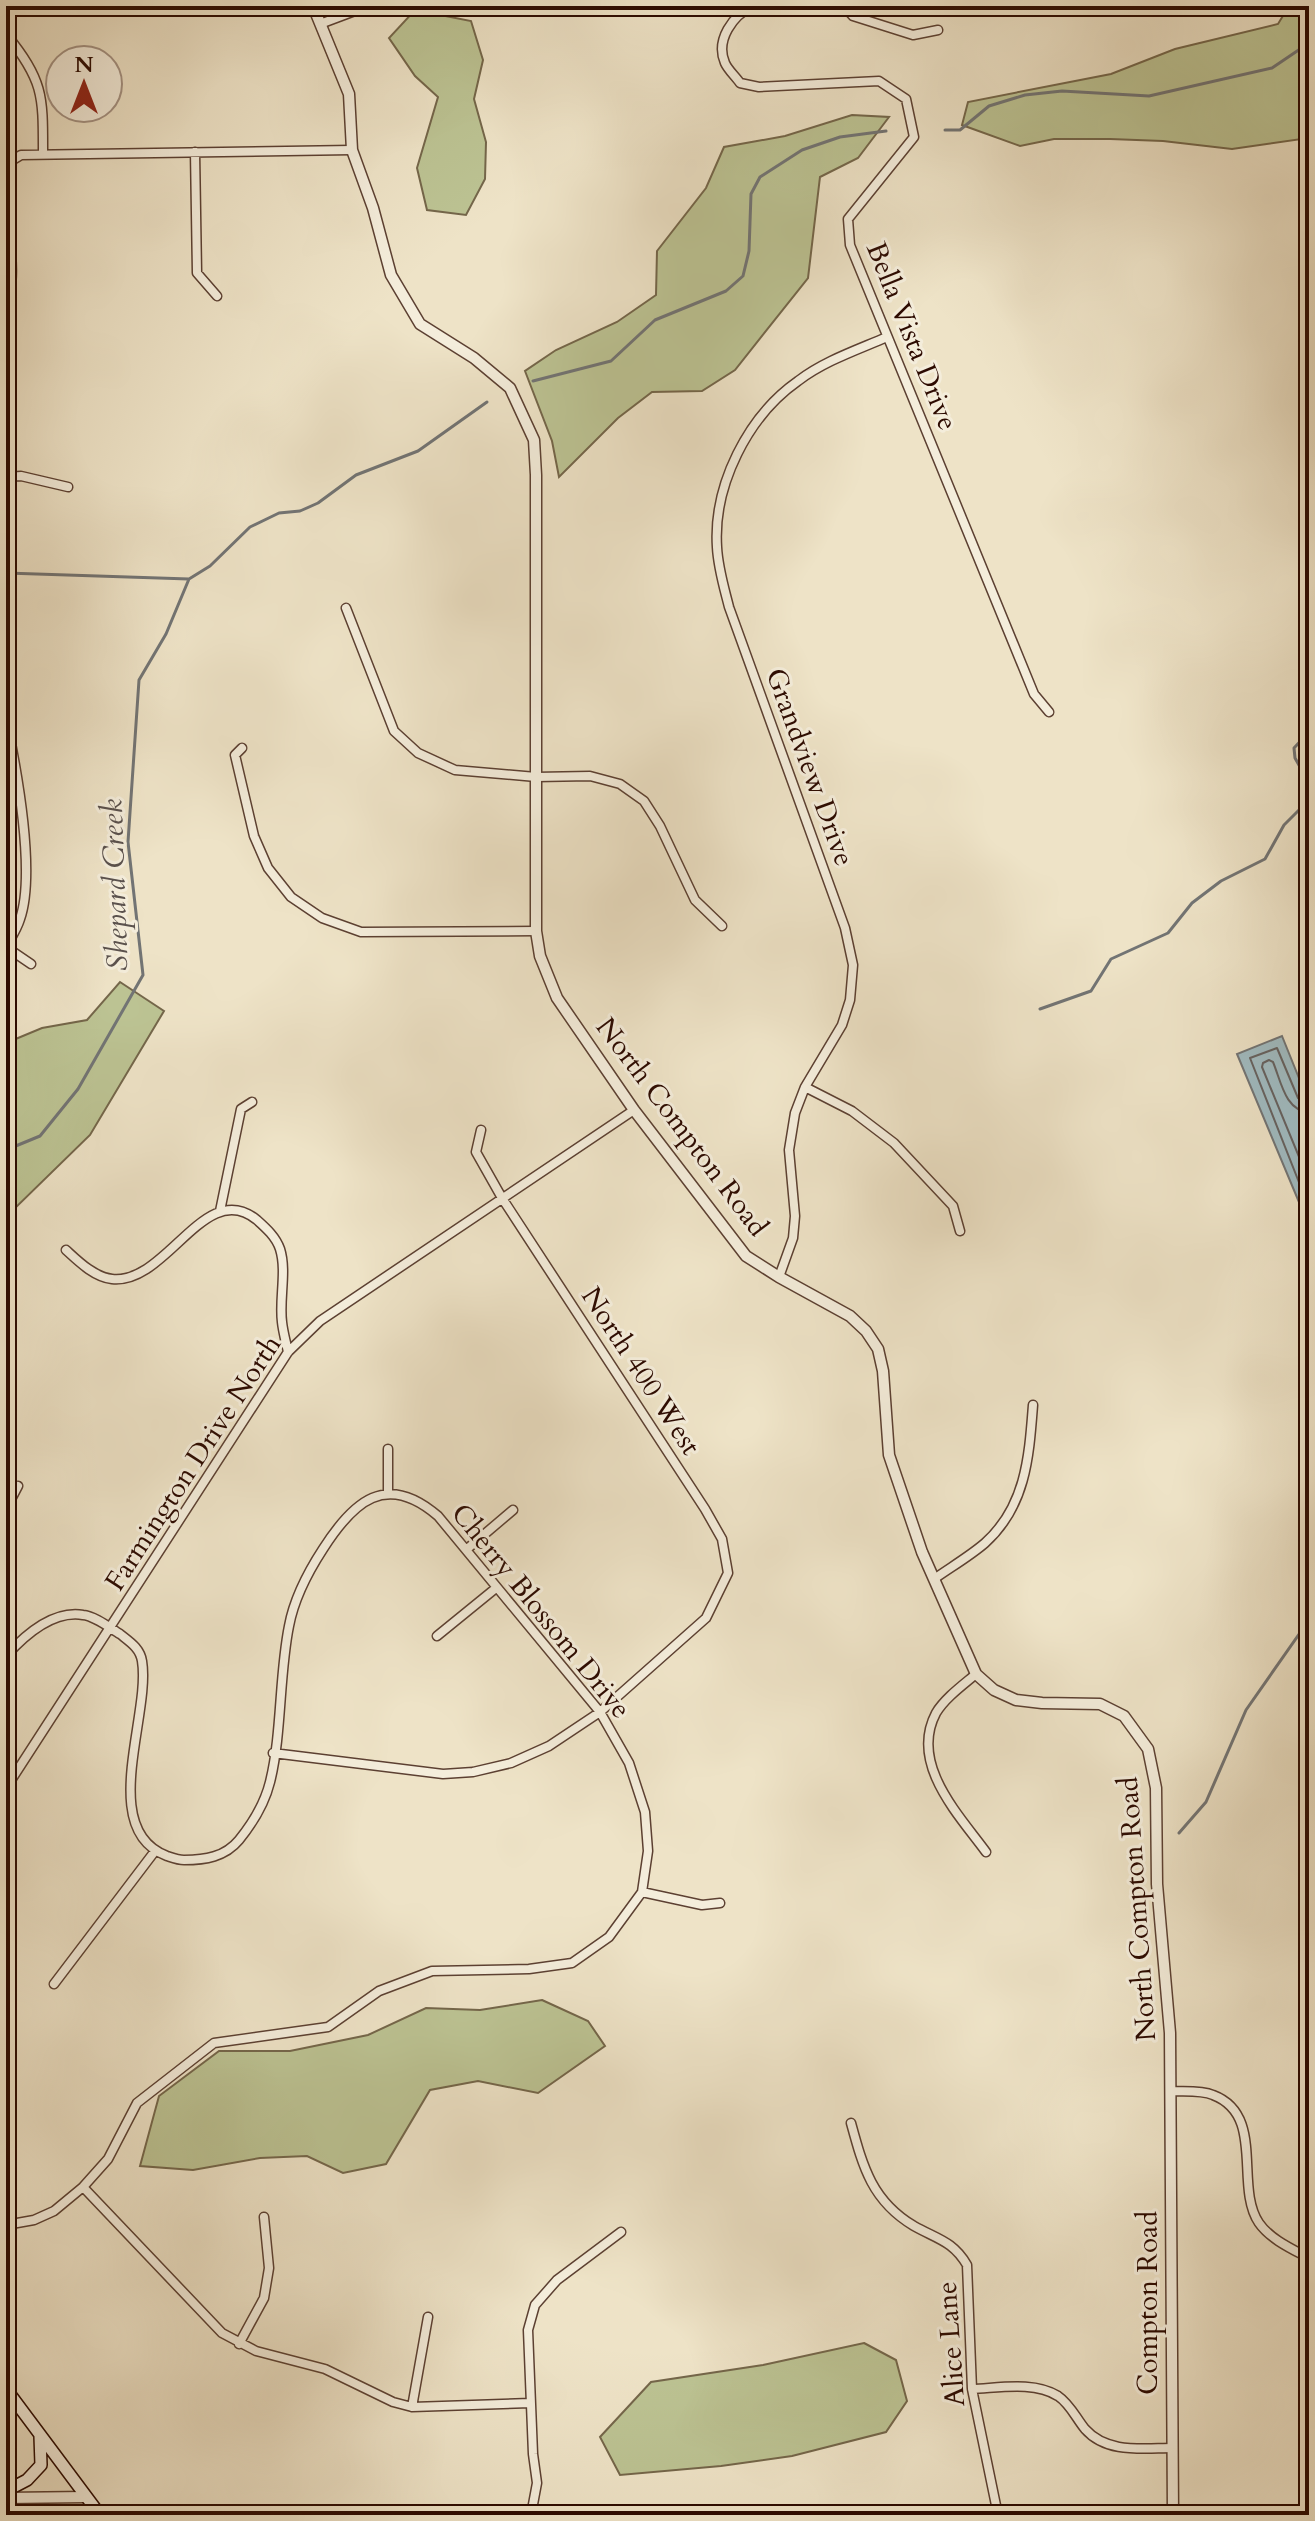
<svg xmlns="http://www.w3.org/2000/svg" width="1315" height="2521" font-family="Cardo,serif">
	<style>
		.green { fill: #bcc393; stroke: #74664a; stroke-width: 2 }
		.water { fill: #a0bbc1; stroke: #727474; stroke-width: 2 }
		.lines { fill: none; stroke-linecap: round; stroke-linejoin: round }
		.shore { stroke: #666260; stroke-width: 2 }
		.stream { stroke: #727474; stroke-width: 3 }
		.minor-casing { stroke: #5c4032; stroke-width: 11 }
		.tertiary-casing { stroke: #5c4032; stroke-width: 13 }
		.secondary-casing { stroke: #2c0a00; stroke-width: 14 }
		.minor { stroke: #f4eddb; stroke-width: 8 }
		.tertiary { stroke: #f4eddb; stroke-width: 10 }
		.secondary { stroke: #f4eddb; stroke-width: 11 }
		.labels { text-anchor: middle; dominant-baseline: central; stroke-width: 6; stroke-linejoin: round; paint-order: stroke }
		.street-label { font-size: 28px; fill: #2c0a00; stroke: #f4eddb }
		.water-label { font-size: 30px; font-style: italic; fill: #5a514d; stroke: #f4eddb }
	</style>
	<rect width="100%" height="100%" fill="#eee3c7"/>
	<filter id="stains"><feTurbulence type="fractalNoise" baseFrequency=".0025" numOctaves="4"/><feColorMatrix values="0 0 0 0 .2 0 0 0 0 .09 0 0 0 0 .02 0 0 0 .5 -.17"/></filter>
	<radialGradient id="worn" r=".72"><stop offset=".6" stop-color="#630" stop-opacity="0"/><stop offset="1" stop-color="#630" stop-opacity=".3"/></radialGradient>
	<!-- green -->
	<path class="green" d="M1289,6H1309V138L1232,149L1163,141L1110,139H1054L1020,146L962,125L968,102L1111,74L1175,49L1278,24Z
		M415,10L471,21L483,60L474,99L486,142L485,179L466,215L427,210L417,168L438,97L415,76L389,38Z
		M852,115L889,117L858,158L820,177L808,278L735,370L702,391L652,392L618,418L559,477L552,441L525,371L556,350L617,322L656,295L657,251L706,188L724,147L785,136Z
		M120,982L164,1011L90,1135L6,1217V1043L42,1028L87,1020Z
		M542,2000L588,2021L605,2046L538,2093L478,2081L430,2090L386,2164L343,2173L307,2156L260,2158L193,2170L140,2166L159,2096L219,2051H290L368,2035L426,2008L480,2010Z
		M864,2343L896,2360L907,2401L886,2432L792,2456L721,2466L620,2475L600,2437L651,2382L763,2365Z"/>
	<!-- water -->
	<path class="water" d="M1282,1036L1309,1103V1204L1301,1207L1237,1054Z"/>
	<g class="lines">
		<!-- shore -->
		<path class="shore" d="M1309,1102L1298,1098L1277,1048L1250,1058L1304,1195L1309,1197
			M1309,1112C1285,1111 1281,1081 1273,1062L1269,1060L1263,1063L1262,1067L1309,1181"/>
		<!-- stream -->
		<path class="stream" d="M945,130H960L989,106L1025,95L1062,91L1149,96L1272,68L1309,43
			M533,381L611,361L655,320L726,291L743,276L749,251L751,194L760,177L802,150L840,137L886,131
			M6,573L189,579L210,566L250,527L279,513L300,511L318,503L356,475L418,451L487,402
			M1309,732L1294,748L1295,758L1309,783
			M1040,1009L1091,991L1111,959L1168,933L1192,903L1221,881L1265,859L1284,825L1309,800
			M6,1150L40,1136L78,1089L143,975L128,842L139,680L166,634L189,579
			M1179,1833L1206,1802L1246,1710L1309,1620"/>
		<defs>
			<path id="minor" d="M753,6C733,15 715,40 725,63C728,70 736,77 740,83L759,87L879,81L906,99L914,137L848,219L850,245L1034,694L1049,712
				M844,6L853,16L913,35L938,30
				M320,24L368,6
				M6,34C44,81 43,96 43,154
				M195,152L197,273L217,296
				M6,164L21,155L352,150
				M6,230C16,262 11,292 6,325
				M6,477L21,476L68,487
				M346,608L394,731L418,753L455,770L536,777L590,776L620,784L644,801L660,826L695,900L722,926
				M6,718C16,766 36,873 20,919C17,929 11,938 6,947L31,964
				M242,748L235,755L254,836L268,868L291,897L322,918L361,932L536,931
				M805,1087L852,1111L894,1143L953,1206L960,1231
				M220,1211L241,1109L252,1102
				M66,1250C78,1261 94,1277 112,1279C167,1285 205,1177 257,1220C266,1228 276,1237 280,1249C287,1271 279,1299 282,1322C283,1332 286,1342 288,1352
				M779,1277L793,1238L795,1216L789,1150L795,1113L805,1087L842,1025L850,1000L853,965L845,928L729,607C724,587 718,568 717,547C713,485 748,416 798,381C824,361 857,350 887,337
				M388,1449V1494
				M6,1509L18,1486
				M467,1549L513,1510
				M934,1579C951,1567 970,1556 985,1543C1026,1506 1029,1457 1033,1405
				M437,1636L496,1588
				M6,1656C24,1636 53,1610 83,1615C95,1616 110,1628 120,1634C130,1642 140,1648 142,1661C151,1715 97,1830 167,1856C173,1858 178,1860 184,1860C205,1860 225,1857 239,1840C252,1824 265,1802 270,1782C282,1734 279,1675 289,1626C294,1599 308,1572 323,1549C353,1502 386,1471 438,1516L600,1712L629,1763L645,1812L648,1851L642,1892L609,1937L572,1963L529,1969L432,1971L379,1991L328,2027L214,2043L137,2103L108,2159L83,2187L54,2211L34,2220L6,2225
				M976,1674C963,1685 945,1698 936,1713C909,1764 959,1815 986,1852
				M273,1753L443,1774L473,1772L511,1763L549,1746L600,1712L706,1618L728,1573L722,1539L705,1509L502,1198L476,1152L481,1130
				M6,1788L288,1352L320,1321L634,1110
				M642,1892L702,1905L720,1903
				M54,1984L155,1851
				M1170,2091C1183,2092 1201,2090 1213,2095C1266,2115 1234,2186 1259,2223C1270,2239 1292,2249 1309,2258
				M851,2123C863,2167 872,2201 914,2226C937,2239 953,2241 967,2265L972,2389L998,2515
				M83,2187L222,2333L256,2351L325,2369L393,2402L412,2407L530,2403
				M239,2344L264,2298L269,2268L264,2217
				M972,2389C999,2388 1034,2381 1058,2396C1070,2404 1076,2418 1085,2429C1107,2454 1143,2448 1173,2448
				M412,2407L428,2317
				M531,2515L537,2483L533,2454L528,2330L535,2305L557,2280L621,2232"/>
			<path id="tertiary" d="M313,6L349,94L352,150L373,208L391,275L420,324L474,358L510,388L534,440L536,475V931L540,956L557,998L634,1110L746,1256L779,1277L850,1316L866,1331L878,1349L883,1371L889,1455L922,1552L976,1674L994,1690L1016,1700L1042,1703L1100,1704L1124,1716L1148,1749L1156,1788L1157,1884L1170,2033L1173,2515
				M6,2498L86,2497"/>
			<path id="secondary" d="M6,2389L100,2515
				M6,2491L27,2480L41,2465L40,2436"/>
		</defs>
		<!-- minor casing -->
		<use href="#minor" class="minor-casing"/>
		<!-- tertiary casing -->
		<use href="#tertiary" class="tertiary-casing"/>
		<!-- secondary casing -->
		<use href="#secondary" class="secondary-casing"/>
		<!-- minor -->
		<use href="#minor" class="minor"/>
		<!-- tertiary -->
		<use href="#tertiary" class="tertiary"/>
		<!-- secondary -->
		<use href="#secondary" class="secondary"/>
	</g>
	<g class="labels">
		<!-- street labels -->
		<g class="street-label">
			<text transform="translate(912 336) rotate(68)">Bella Vista Drive</text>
			<text transform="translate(810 767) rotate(70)">Grandview Drive</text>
			<text transform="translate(682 1127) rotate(53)">North Compton Road</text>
			<text transform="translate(641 1371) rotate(57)">North 400 West</text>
			<text transform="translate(193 1463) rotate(-57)">Farmington Drive North</text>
			<text transform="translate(541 1611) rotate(51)">Cherry Blossom Drive</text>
			<text transform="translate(1137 1909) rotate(-94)">North Compton Road</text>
			<text transform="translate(1148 2303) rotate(-90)">Compton Road</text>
			<text transform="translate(951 2344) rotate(-94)">Alice Lane</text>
		</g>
		<!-- water labels -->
		<g class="water-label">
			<text transform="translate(115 885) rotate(-92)">Shepard Creek</text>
		</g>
	</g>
	<!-- margin -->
	<rect width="1315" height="2521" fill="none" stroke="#eee3c7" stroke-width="32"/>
	<rect x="8" y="8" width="1299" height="2505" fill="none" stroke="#2c0a00" stroke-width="4"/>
	<rect x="16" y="16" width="1283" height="2489" fill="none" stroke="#2c0a00" stroke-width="2"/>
	<!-- north arrow -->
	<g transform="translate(84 84)"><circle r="38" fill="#f4eddb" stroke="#a49283" stroke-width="2"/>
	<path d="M0-6L14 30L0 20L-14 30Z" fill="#8f2418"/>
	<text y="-12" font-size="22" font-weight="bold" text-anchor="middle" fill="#2c0a00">N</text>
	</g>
	<rect width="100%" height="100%" filter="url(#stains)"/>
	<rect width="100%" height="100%" fill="url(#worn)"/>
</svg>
